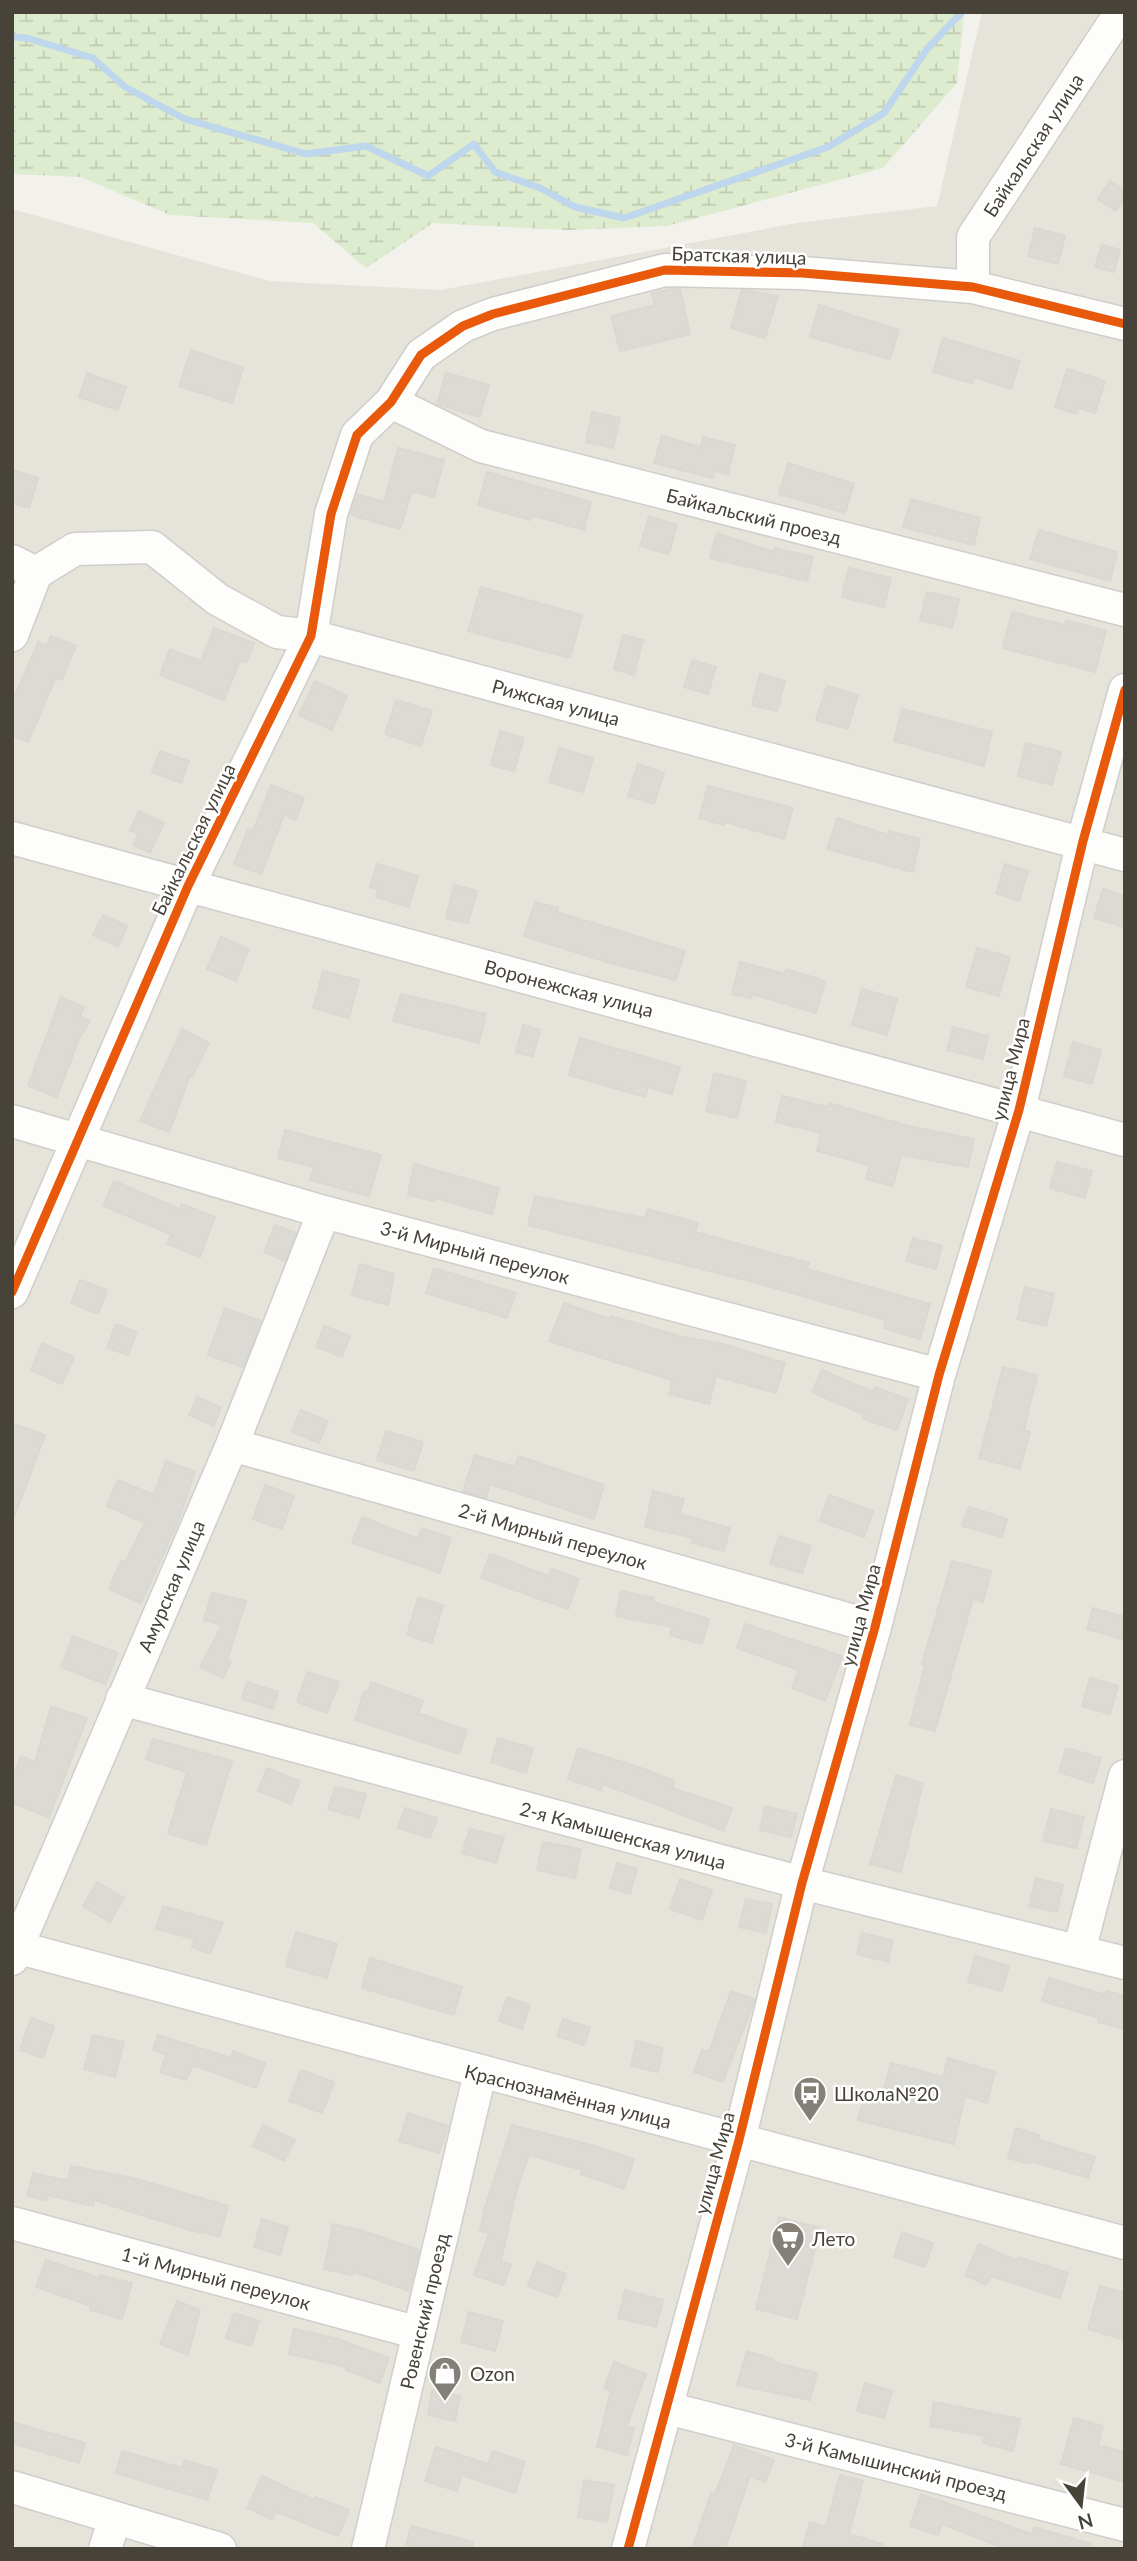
<svg xmlns="http://www.w3.org/2000/svg" width="1137" height="2561" font-family="Lato,sans-serif">
	<style>
		.residential { fill: #e5e3da }
		.wetland { fill: url(#wetland-marsh) }
		.lines { fill: none; stroke-linecap: round; stroke-linejoin: round }
		.stream { stroke: #bfd7ed; stroke-width: 7 }
		.building { fill: #dbdad5; stroke: #dad8d2; stroke-width: 2 }
		.minor-casing { stroke: #d0ceca; stroke-width: 35 }
		.minor { stroke: #fdfdfc; stroke-width: 32 }
		.cycleway-casing { stroke: #fff; stroke-width: 13 }
		.cycleway { stroke: #e8590c; stroke-width: 9 }
		.labels { text-anchor: middle; dominant-baseline: central; stroke-width: 5; stroke-linejoin: round; paint-order: stroke }
		.street-label { font-size: 19px; fill: #484338; stroke: #fff }
		.poi-label { font-size: 19px; fill: #484338; stroke: #fff; text-anchor: start }
	</style>
	<defs>
		<pattern id="wetland-marsh" width="20" height="14" patternUnits="userSpaceOnUse" patternTransform="scale(1.75)"><rect width="20" height="14" fill="#ddebce"/><path d="M1 5h8M5 5V1M11 12h8M15 12V8" fill="none" stroke="#bfcbb2"/></pattern>
	</defs>
	<rect width="100%" height="100%" fill="#f2f1ec"/>
	<!-- residential -->
	<path class="residential" d="M982,12H1125V2549H12V209L269,281L441,290L797,223L937,206Z"/>
	<!-- wetland -->
	<path class="wetland" d="M12,12H964L957,83L883,168L667,226L568,230L433,223L366,268L313,223L170,215L81,177L12,174Z"/>
	<g class="lines">
		<!-- stream -->
		<path class="stream" d="M12,37L27,38L93,58L125,87L185,119L306,154L366,146L428,176L474,144L495,172L540,188L575,207L624,218L828,147L884,113L927,49L962,12"/>
	</g>
	<!-- building -->
	<path class="building" d="M1110,181L1125,191V198L1116,211L1098,199Z
		M1035,228L1065,236L1058,264L1028,256Z
		M1102,245L1120,250L1114,272L1095,267Z
		M671,289H680L690,334L620,351L611,316L655,305L652,293Z
		M742,290L778,296L765,338L731,328Z
		M819,305L899,330L890,359L810,337Z
		M943,338L1020,361L1011,389L974,377L972,383L933,372Z
		M191,350L243,368L232,403L179,386Z
		M1067,369L1105,381L1095,413L1078,408L1076,414L1055,407Z
		M87,373L126,387L118,410L79,397Z
		M446,373L489,385L480,417L437,404Z
		M592,412L620,418L613,448L586,442Z
		M662,436L701,447L703,437L735,445L728,474L715,471L713,478L654,463Z
		M398,448L444,460L434,497L412,491L400,529L351,515L357,494L384,502Z
		M788,463L854,484L845,513L779,494Z
		M12,470L38,478L29,508L12,503Z
		M487,472L591,502L584,530L532,515L530,520L478,505Z
		M911,499L980,518L974,545L903,527Z
		M649,516L677,525L669,554L640,546Z
		M1039,530L1117,552L1110,581L1030,559Z
		M717,533L774,552L775,548L813,557L807,581L710,558Z
		M849,568L891,578L884,607L842,597Z
		M481,587L582,615L570,658L468,631Z
		M927,592L959,599L952,628L920,620Z
		M1012,612L1065,625L1066,620L1106,631L1095,672L1003,648Z
		M214,628L254,643L246,663L240,661L224,700L160,675L170,649L201,661Z
		M623,635L643,640L634,675L614,669Z
		M51,636L76,646L62,680L56,677L28,742L12,735V703L38,642L47,646Z
		M692,660L716,667L708,694L684,687Z
		M760,674L785,681L777,711L752,705Z
		M315,681L347,696L332,730L299,715Z
		M827,686L858,695L848,729L816,720Z
		M396,700L432,711L421,746L385,734Z
		M902,709L992,732L984,766L894,741Z
		M500,731L524,738L514,771L491,765Z
		M1026,743L1061,752L1052,785L1018,776Z
		M559,748L593,758L583,792L549,782Z
		M160,751L189,761L181,783L152,772Z
		M638,764L664,773L654,804L628,796Z
		M271,785L304,798L296,820L284,815L261,874L234,864L248,829L253,831Z
		M708,786L793,808L784,839L725,822L724,825L699,818Z
		M139,811L164,823L150,853L133,845L138,834L130,830Z
		M837,818L888,835L889,831L920,839L913,872L827,849Z
		M377,864L418,876L409,907L376,897L378,889L370,887Z
		M1005,864L1028,871L1019,901L996,893Z
		M454,885L477,891L468,923L446,918Z
		M1103,889L1125,896V927L1094,918Z
		M535,902L558,908L557,912L685,951L676,980L607,962L524,936Z
		M103,915L127,926L118,947L93,935Z
		M221,937L249,949L236,981L207,969Z
		M977,948L1010,957L999,996L966,987Z
		M740,962L785,974L786,969L825,981L816,1013L752,994L751,998L732,994Z
		M323,971L359,980L349,1018L313,1008Z
		M862,989L897,999L887,1035L852,1025Z
		M401,994L486,1014L479,1043L393,1021Z
		M61,997L84,1007L80,1016L90,1021L79,1039L57,1097L28,1086Z
		M523,1025L540,1030L533,1057L516,1052Z
		M953,1027L988,1036L983,1059L947,1050Z
		M182,1029L209,1043L192,1077L190,1076L169,1132L140,1121Z
		M580,1038L680,1067L672,1094L648,1087L645,1097L569,1075Z
		M1073,1042L1101,1050L1092,1084L1064,1076Z
		M714,1073L746,1081L737,1118L706,1111Z
		M782,1096L828,1107L829,1103L908,1126L974,1139L968,1167L901,1155L893,1186L866,1179L870,1165L817,1151L821,1133L776,1122Z
		M285,1130L381,1155L369,1196L310,1180L314,1167L278,1158Z
		M1057,1162L1092,1171L1085,1198L1050,1188Z
		M414,1164L499,1188L492,1214L435,1198L434,1201L408,1195Z
		M114,1181L180,1209L182,1204L215,1217L200,1257L167,1244L171,1234L103,1206Z
		M535,1196L645,1218L648,1209L698,1223L695,1232L809,1263L807,1269L930,1304L920,1339L884,1328L886,1320L757,1283L528,1225Z
		M275,1225L296,1233L285,1261L264,1252Z
		M913,1238L942,1246L936,1269L906,1261Z
		M360,1264L394,1274L388,1305L352,1295Z
		M434,1268L516,1293L507,1318L426,1293Z
		M80,1280L107,1290L98,1314L71,1303Z
		M1025,1287L1054,1294L1046,1326L1017,1319Z
		M564,1303L610,1319L611,1316L683,1337L723,1344L785,1363L776,1393L716,1376L709,1404L669,1394L672,1380L549,1341Z
		M225,1308L261,1321L243,1367L208,1355Z
		M116,1324L137,1332L128,1355L107,1348Z
		M324,1326L350,1336L342,1357L316,1347Z
		M42,1343L74,1357L62,1384L31,1370Z
		M1003,1367L1037,1375L1024,1430L1030,1432L1020,1469L979,1458Z
		M822,1370L873,1392L875,1387L908,1399L897,1430L863,1419L865,1415L812,1392Z
		M197,1397L221,1407L214,1426L189,1415Z
		M301,1410L328,1421L319,1443L292,1432Z
		M12,1423L45,1435L14,1517H12Z
		M386,1431L423,1442L414,1471L377,1460Z
		M475,1455L515,1467L519,1456L604,1485L594,1519L490,1484L486,1498L463,1491Z
		M166,1461L195,1471L178,1522L141,1603L109,1589L121,1561L125,1563L145,1523L107,1506L118,1480L154,1495Z
		M265,1485L294,1496L282,1529L253,1519Z
		M653,1491L684,1499L680,1514L730,1528L724,1551L692,1543L693,1538L645,1527Z
		M829,1495L873,1511L864,1537L820,1521Z
		M969,1507L1007,1519L1002,1537L962,1526Z
		M362,1517L418,1539L422,1528L451,1538L440,1573L352,1543Z
		M779,1536L811,1546L802,1573L770,1564Z
		M490,1554L549,1576L552,1569L579,1579L568,1609L481,1578Z
		M952,1561L991,1571L983,1602L973,1599L935,1731L910,1725L925,1665L922,1664Z
		M621,1591L654,1598L653,1602L709,1619L702,1644L670,1635L672,1627L616,1616Z
		M212,1593L246,1601L227,1660L231,1662L223,1678L200,1667L222,1625L204,1620Z
		M418,1598L443,1605L432,1643L407,1635Z
		M1093,1608L1125,1617V1640L1087,1629Z
		M745,1624L842,1656L825,1701L792,1688L799,1670L737,1648Z
		M73,1636L118,1653L105,1684L61,1667Z
		M307,1672L339,1682L327,1713L297,1702Z
		M1090,1678L1118,1686L1110,1714L1082,1706Z
		M247,1682L278,1692L273,1709L242,1699Z
		M371,1682L423,1701L418,1713L467,1730L459,1754L355,1720L364,1691L368,1692Z
		M51,1707L87,1718L49,1817L12,1803V1779L21,1756L35,1762Z
		M498,1738L533,1748L526,1773L491,1762Z
		M153,1739L232,1761L206,1845L168,1833L187,1772L146,1759Z
		M578,1748L644,1769L675,1781L672,1788L732,1808L724,1831L603,1784L601,1790L568,1779Z
		M1066,1748L1101,1758L1093,1783L1059,1772Z
		M267,1768L300,1781L291,1804L258,1791Z
		M896,1775L923,1783L901,1872L870,1864Z
		M335,1787L366,1794L359,1818L328,1809Z
		M765,1806L797,1814L791,1837L760,1830Z
		M405,1808L437,1818L430,1838L398,1828Z
		M1051,1809L1084,1817L1076,1848L1043,1841Z
		M470,1829L504,1837L496,1863L462,1853Z
		M543,1842L581,1849L575,1878L537,1870Z
		M617,1863L637,1869L630,1894L610,1888Z
		M1036,1878L1063,1885L1057,1912L1029,1906Z
		M680,1879L712,1890L702,1920L670,1909Z
		M97,1882L124,1898L110,1922L83,1906Z
		M746,1899L772,1904L766,1933L739,1927Z
		M163,1906L223,1923L210,1954L192,1947L195,1939L156,1929Z
		M296,1932L337,1944L327,1978L286,1966Z
		M862,1933L893,1940L888,1962L857,1954Z
		M975,1956L1009,1966L1002,1991L968,1982Z
		M370,1958L462,1987L454,2015L362,1988Z
		M1049,1978L1106,1995L1107,1991L1125,1996V2029L1098,2022L1099,2018L1042,2001Z
		M731,1991L755,1999L723,2082L694,2072L702,2050L709,2052Z
		M507,1997L530,2005L522,2029L499,2021Z
		M31,2018L54,2026L43,2058L20,2050Z
		M563,2019L590,2028L584,2045L557,2036Z
		M93,2035L124,2042L115,2077L84,2069Z
		M158,2035L231,2058L233,2051L265,2063L256,2088L193,2065L186,2080L160,2072L166,2055L153,2050Z
		M636,2041L663,2048L658,2072L631,2066Z
		M948,2058L995,2072L987,2103L965,2096L954,2144L858,2120L864,2098L880,2102L891,2063L943,2077Z
		M301,2070L334,2082L322,2113L289,2101Z
		M408,2113L448,2126L439,2153L399,2141Z
		M263,2125L295,2140L284,2161L253,2146Z
		M512,2125L591,2145L634,2159L624,2189L581,2174L582,2170L529,2155L517,2189L501,2261L511,2264L504,2285L474,2275L489,2233L480,2231L485,2207Z
		M1016,2128L1039,2135L1037,2139L1095,2157L1088,2178L1031,2161L1030,2164L1008,2158Z
		M71,2166L133,2178L228,2206L220,2236L189,2230L94,2200L93,2206L47,2195L46,2200L27,2196L33,2173L68,2181Z
		M779,2217L820,2228L797,2319L756,2309Z
		M262,2219L288,2227L280,2255L254,2247Z
		M333,2224L364,2231L419,2250L409,2291L354,2272L353,2275L324,2269Z
		M902,2232L933,2243L925,2267L894,2257Z
		M979,2244L1017,2261L1018,2257L1068,2273L1060,2298L991,2276L986,2285L965,2275Z
		M46,2260L99,2278L100,2275L132,2283L122,2319L90,2310L91,2306L36,2287Z
		M537,2262L566,2274L557,2297L528,2286Z
		M1100,2286L1125,2293V2340L1088,2329Z
		M625,2290L663,2300L656,2327L618,2318Z
		M177,2301L200,2310L188,2355L160,2344Z
		M469,2312L503,2321L495,2351L461,2342Z
		M234,2313L259,2321L251,2346L226,2338Z
		M294,2329L338,2339L389,2358L380,2383L346,2370L347,2367L289,2354Z
		M747,2351L773,2359V2362L817,2373L810,2400L737,2385Z
		M614,2362L646,2374L627,2426L634,2428L627,2455L597,2447L611,2390L604,2388Z
		M865,2383L892,2391L884,2418L857,2411Z
		M432,2390L460,2396L455,2421L428,2415Z
		M934,2402L1020,2419L1013,2451L983,2443L985,2436L930,2426Z
		M1074,2418L1103,2426L1098,2445L1125,2452V2482L1061,2464Z
		M12,2422L85,2443L79,2463L12,2443Z
		M734,2445L774,2460L765,2482L750,2476L725,2549H692L711,2493L715,2494Z
		M436,2447L488,2464L493,2451L525,2462L515,2493L462,2475L457,2491L425,2481Z
		M122,2451L182,2468L185,2460L217,2470L207,2500L116,2473Z
		M840,2475L863,2481L849,2534L883,2544V2549H802L810,2522L826,2527Z
		M262,2476L314,2500L315,2497L349,2510L338,2536L276,2512L272,2519L247,2508Z
		M584,2480L614,2485L607,2522L578,2517Z
		M921,2494L1032,2534L1034,2527L1091,2544L1090,2549H1005L942,2524L938,2535L910,2526Z
		M411,2526L473,2542V2549H405Z"/>
	<g class="lines">
		<defs>
			<path id="minor" d="M973,287V237L1121,12
				M391,402L481,446L1125,610
				M12,561L36,573L75,549L152,547L217,599L277,632L311,636L1125,855
				M12,635L36,573
				M12,838L1125,1140
				M12,1121L324,1212L939,1375
				M12,1292L188,886L311,636L331,514L357,435L391,402L421,355L463,326L493,314L665,270L802,273L973,287L1125,324
				M232,1445L875,1627
				M122,1699L802,1883L1125,1963
				M12,1946L1125,2243
				M1079,1951L1125,1776
				M12,1959L232,1445L324,1212
				M12,2223L419,2333
				M667,2408L1125,2525
				M12,2487L220,2549
				M105,2549L115,2518
				M368,2549L480,2073
				M628,2549L739,2140L802,1883L875,1627L939,1375L1019,1110L1083,841L1125,690"/>
		</defs>
		<!-- minor casing -->
		<use href="#minor" class="minor-casing"/>
		<!-- minor -->
		<use href="#minor" class="minor"/>
		<defs>
			<path id="cycleway" d="M12,1292L188,886L311,636L331,514L357,435L391,402L421,355L463,326L493,314L665,270L802,273L973,287L1125,324
				M628,2549L739,2140L802,1883L875,1627L939,1375L1019,1110L1083,841L1125,690"/>
		</defs>
		<!-- cycleway casing -->
		<use href="#cycleway" class="cycleway-casing"/>
		<!-- cycleway -->
		<use href="#cycleway" class="cycleway"/>
	</g>
	<!-- icons -->
	<defs>
		<symbol id="bus-pin" viewBox="-11 -11 22 30"><path d="M0 17L-7.5 6A9.5 9.5 0 1 1 7.5 6Z" fill="#848077" stroke="#fff"/><path d="M-5-6H5V4H4V6H2V4H-2V6H-4V4H-5ZM-3.5-4V0h7V-4ZM-3.5 1.2v1.5H-2V1.2ZM2 1.2v1.5H3.5V1.2Z" fill="#fff"/></symbol>
		<symbol id="supermarket-pin" viewBox="-11 -11 22 30"><path d="M0 17L-7.5 6A9.5 9.5 0 1 1 7.5 6Z" fill="#848077" stroke="#fff"/><path d="M-6-5.5h2.5l.6 2H6L4.5 2H-2.5L-4.4-4H-6ZM-1.5 3.2a1.3 1.3 0 1 0 .1 0ZM3 3.2a1.3 1.3 0 1 0 .1 0Z" fill="#fff"/></symbol>
		<symbol id="shop-pin" viewBox="-11 -11 22 30"><path d="M0 17L-7.5 6A9.5 9.5 0 1 1 7.5 6Z" fill="#848077" stroke="#fff"/><path d="M-5-2.5h2.3a2.7 3.5 0 0 1 5.4 0H5L5.5 6h-11ZM-1.5-2.5h3a1.5 2.3 0 0 0-3 0Z" fill="#fff"/></symbol>
	</defs>
	<g fill-rule="evenodd">
		<use href="#bus-pin" x="791" y="2074" width="38" height="52"/>
		<use href="#supermarket-pin" x="769" y="2219" width="38" height="52"/>
		<use href="#shop-pin" x="426" y="2354" width="38" height="52"/>
	</g>
	<g class="labels">
		<!-- street labels -->
		<g class="street-label">
			<text transform="translate(1033 145) rotate(-57)">Байкальская улица</text>
			<text transform="translate(739 255) rotate(2)">Братская улица</text>
			<text transform="translate(754 516) rotate(14)">Байкальский проезд</text>
			<text transform="translate(556 702) rotate(15)">Рижская улица</text>
			<text transform="translate(193 839) rotate(-64)">Байкальская улица</text>
			<text transform="translate(569 988) rotate(15)">Воронежская улица</text>
			<text transform="translate(1010 1069) rotate(-76)">улица Мира</text>
			<text transform="translate(475 1252) rotate(15)">3-й Мирный переулок</text>
			<text transform="translate(553 1536) rotate(16)">2-й Мирный переулок</text>
			<text transform="translate(171 1586) rotate(-67)">Амурская улица</text>
			<text transform="translate(860 1615) rotate(-75)">улица Мира</text>
			<text transform="translate(623 1835) rotate(15)">2-я Камышенская улица</text>
			<text transform="translate(568 2096) rotate(14)">Краснознамённая улица</text>
			<text transform="translate(714 2163) rotate(-75)">улица Мира</text>
			<text transform="translate(216 2278) rotate(15)">1-й Мирный переулок</text>
			<text transform="translate(424 2311) rotate(-77)">Ровенский проезд</text>
			<text transform="translate(896 2466) rotate(14)">3-й Камышинский проезд</text>
		</g>
		<!-- poi labels -->
		<g class="poi-label">
			<text x="834" y="2093">Школа№20</text>
			<text x="812" y="2238">Лето</text>
			<text x="470" y="2373">Ozon</text>
		</g>
	</g>
	<!-- border -->
	<rect width="1137" height="2561" fill="none" stroke="#484338" stroke-width="28"/>
	<!-- north arrow -->
	<g transform="translate(1081 2505) rotate(165)" stroke="#ffffff" stroke-width="5" paint-order="stroke">
	<path d="M0-5L12 26L0 18L-12 26Z" fill="#484338"/>
	<text y="-10" font-size="19" font-weight="bold" text-anchor="middle" fill="#484338">N</text>
	</g>
</svg>
